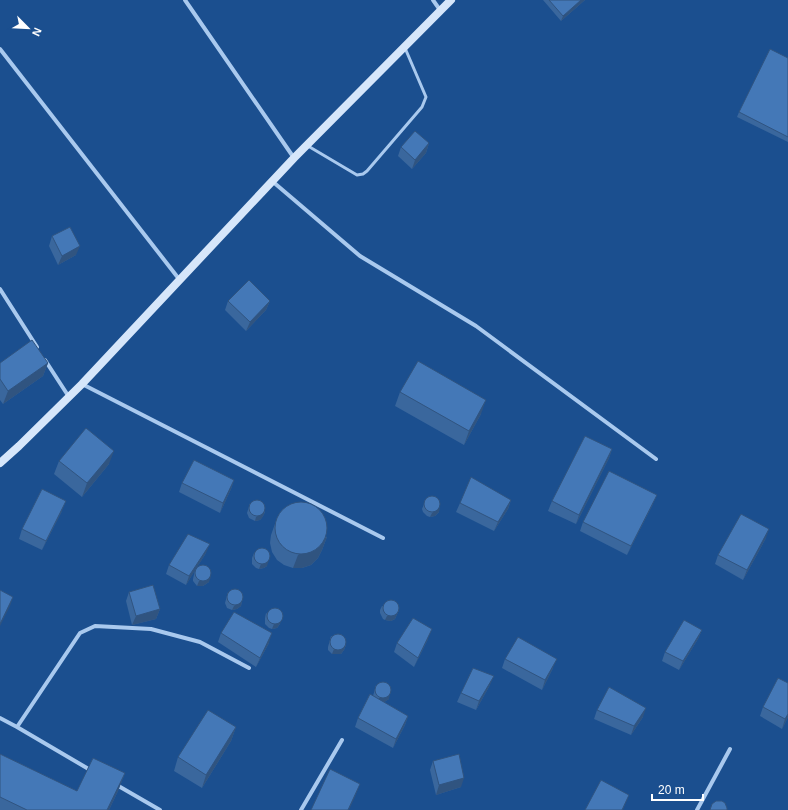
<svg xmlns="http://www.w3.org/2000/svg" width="788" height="810" font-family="Arial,sans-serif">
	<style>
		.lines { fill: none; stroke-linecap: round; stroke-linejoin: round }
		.lane { stroke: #a9c9ee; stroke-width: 3 }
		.street { stroke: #a9c9ee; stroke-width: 4 }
		.secondary { stroke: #d6e6fa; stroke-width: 8 }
		.wall { fill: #3a679d }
		.shaded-wall { fill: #305480 }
		.building { fill: #4478b7; stroke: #305480 }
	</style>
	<rect width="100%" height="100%" fill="#1b4f8f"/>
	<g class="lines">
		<!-- lane -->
		<path class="lane" d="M308,146L357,175L363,174L367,171L422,107L426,97L405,48"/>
		<!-- street -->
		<path class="street" d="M185,0L294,158
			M433,0L440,10
			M0,49L179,279
			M272,181L360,256L476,326L656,459
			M0,289L37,347
			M45,360L69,397
			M82,384L383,538
			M0,718L17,727L92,771
			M17,727L80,633L95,626L151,629L200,642L249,668
			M115,784L160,810
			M301,810L342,740
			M697,810L730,749"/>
		<!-- secondary -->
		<path class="secondary" d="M0,463L19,446L82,384L294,158L451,0"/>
	</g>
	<!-- wall -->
	<path class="wall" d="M543,0H585L561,21Z
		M788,58V142L737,117L739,112Z
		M429,143L426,153L412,169L398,156L401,147Z
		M52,236L76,255L58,265L49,246Z
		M228,301H270L266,310L246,331L225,310Z
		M0,363H48L43,376L3,404L0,400Z
		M400,392L481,414L464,445L395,406Z
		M612,449L609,458L576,524L548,511L552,501Z
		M59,461L109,464L82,497L54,474Z
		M234,480L231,489L220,513L179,492L182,483Z
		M426,499L439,512L435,516L430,517L427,516L423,512L422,509Z
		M511,500L508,509L494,531L456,512L460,503Z
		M250,503L265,512L263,516L260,520L255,521L249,518L247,513Z
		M653,504L627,555L580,531L583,522Z
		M62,511L42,550L19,539L22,529Z
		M276,521L327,537L322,550L318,558L311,565L302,568H293L284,565L277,560L272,552L270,543L271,535Z
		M766,538L743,580L715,564L718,555Z
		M206,553L197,567L209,582L203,586H197L193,581V579L195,570L186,585L166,574L169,565Z
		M254,553L267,566L264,568L259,569L256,568L252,564V558Z
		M129,592L160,609L156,619L132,625L126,601Z
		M228,592L242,601L241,606L237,609L232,610L227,608L225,603Z
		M382,606L399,610L395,619L391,621L385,620L383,619L380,613V610Z
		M266,613L280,624L277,628L272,629L269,628L265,624V618Z
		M702,630L698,639L679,670L662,661L665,652Z
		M221,633L269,643L256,667L218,642Z
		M331,636L346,645L344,650L341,654H332L328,650V647Z
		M428,639L414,667L394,652L397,643Z
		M505,659L553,668L542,690L502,668Z
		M788,683V717L782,729L760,716L763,707Z
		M376,685L389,699L384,702L408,716L405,725L393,748L355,727L358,718L373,696Z
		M490,685L476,710L457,702L461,693Z
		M597,710L643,717L631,735L594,719Z
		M236,727L231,741L202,788L174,771L178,757Z
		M0,754L77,791L125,773L118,791L109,810H0Z
		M433,761L461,787L436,795L430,770Z"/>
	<!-- shaded-wall -->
	<path class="shaded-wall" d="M581,0H585L561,21L563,16Z
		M429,143L426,153L412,169L415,160Z
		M80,246L76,255L58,265L62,256Z
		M270,301L266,310L246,331L250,322Z
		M48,363L43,376L3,404L8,391Z
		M486,400L481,414L464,445L469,431Z
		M612,449L609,458L576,524L579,515Z
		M114,451L109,464L82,497L87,483Z
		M234,480L231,489L220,513L223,503Z
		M657,495L653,504L627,555L631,546Z
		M511,500L508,509L494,531L498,522Z
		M66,501L62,511L42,550L46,541Z
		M440,508L439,512L435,516L430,517L432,513Z
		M265,512L262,518L260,520L255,521L256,517Z
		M769,529L766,538L743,580L747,570Z
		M327,537L322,550L318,558L311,565L302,568H293L298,555Z
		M210,544L206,553L186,585L189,576Z
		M270,557L267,566L264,568L259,569L261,564Z
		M211,577L209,582L203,586H197L199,581Z
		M13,597L10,606L0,626V624Z
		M242,601L241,606L237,609L232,610L234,606Z
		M160,609L156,619L132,625L136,616Z
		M399,610L395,619L391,621L385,620L387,616Z
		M282,619L280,624L277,628L272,629L274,624Z
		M432,629L428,639L414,667L418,658Z
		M702,630L698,639L679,670L683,661Z
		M272,633L269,643L256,667L260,658Z
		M346,645L344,650L341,654H332L334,649Z
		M557,659L553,668L542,690L545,680Z
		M494,676L490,685L476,710L479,701Z
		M390,694L389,699L383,703H377L379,698Z
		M646,708L643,717L631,735L634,726Z
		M788,714V717L782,729L785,719Z
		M408,716L405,725L393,748L396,739Z
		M236,727L231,741L202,788L206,775Z
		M125,773L118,791L109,810H107Z
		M464,778L461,787L436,795L439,785Z
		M360,784L355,797L349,810H348Z
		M629,795L623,810H622Z"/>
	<!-- building -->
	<path class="building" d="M549,0H581L563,16Z
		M770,49L788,58V137L739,112Z
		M415,131L429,143L415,160L401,147Z
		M70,227L80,246L62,256L52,236Z
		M249,280L270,301L250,322L228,301Z
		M32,340L48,363L8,391L0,379V363Z
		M418,361L486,400L469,431L400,392Z
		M86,428L114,451L87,483L59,461Z
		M585,436L612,449L579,515L552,501Z
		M194,460L234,480L223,503L182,483Z
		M609,471L657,495L631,546L583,522Z
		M471,477L511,500L498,522L460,503Z
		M42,489L66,501L46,541L22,529Z
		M424 504a8 8 0 1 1 16 0a8 8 0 1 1-16 0Z
		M249 508a8 8 0 1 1 16 0a8 8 0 1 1-16 0Z
		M275 528a26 26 0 1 1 52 0a26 26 0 1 1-52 0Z
		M741,514L769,529L747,570L718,555Z
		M188,534L210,544L189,576L169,565Z
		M254 556a8 8 0 1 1 16 0a8 8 0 1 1-16 0Z
		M195 573a8 8 0 1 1 16 0a8 8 0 1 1-16 0Z
		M153,585L160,609L136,616L129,592Z
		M227 597a8 8 0 1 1 16 0a8 8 0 1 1-16 0Z
		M0,590L13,597L0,624Z
		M383 608a8 8 0 1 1 16 0a8 8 0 1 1-16 0Z
		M267 616a8 8 0 1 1 16 0a8 8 0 1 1-16 0Z
		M234,612L272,633L260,658L221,633Z
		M413,618L432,629L418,658L397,643Z
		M684,620L702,630L683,661L665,652Z
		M330 642a8 8 0 1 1 16 0a8 8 0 1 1-16 0Z
		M518,637L557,659L545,680L505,659Z
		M473,668L494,676L479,701L461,693Z
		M778,678L788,683V714L785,719L763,707Z
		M375 690a8 8 0 1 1 16 0a8 8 0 1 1-16 0Z
		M609,687L646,708L634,726L597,710Z
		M370,694L408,716L396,739L358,718Z
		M208,710L236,727L206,775L178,757Z
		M0,754L77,791L93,758L125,773L107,810H27L0,797Z
		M459,754L464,778L439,785L433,761Z
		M330,769L360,784L348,810H311Z
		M601,780L629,795L622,810H585Z
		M716,801H722L725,803L727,808V810H710L712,804Z"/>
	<!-- north arrow -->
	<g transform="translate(28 28) rotate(114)" stroke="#1b4f8f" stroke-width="3" paint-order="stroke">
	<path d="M0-3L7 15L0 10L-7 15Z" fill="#ffffff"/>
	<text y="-6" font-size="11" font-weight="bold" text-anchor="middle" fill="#ffffff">N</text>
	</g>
	<!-- scale -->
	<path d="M652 794v6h51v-6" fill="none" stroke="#ffffff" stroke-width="2"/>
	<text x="658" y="794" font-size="12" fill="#ffffff" stroke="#1b4f8f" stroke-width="3" paint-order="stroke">20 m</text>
</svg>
